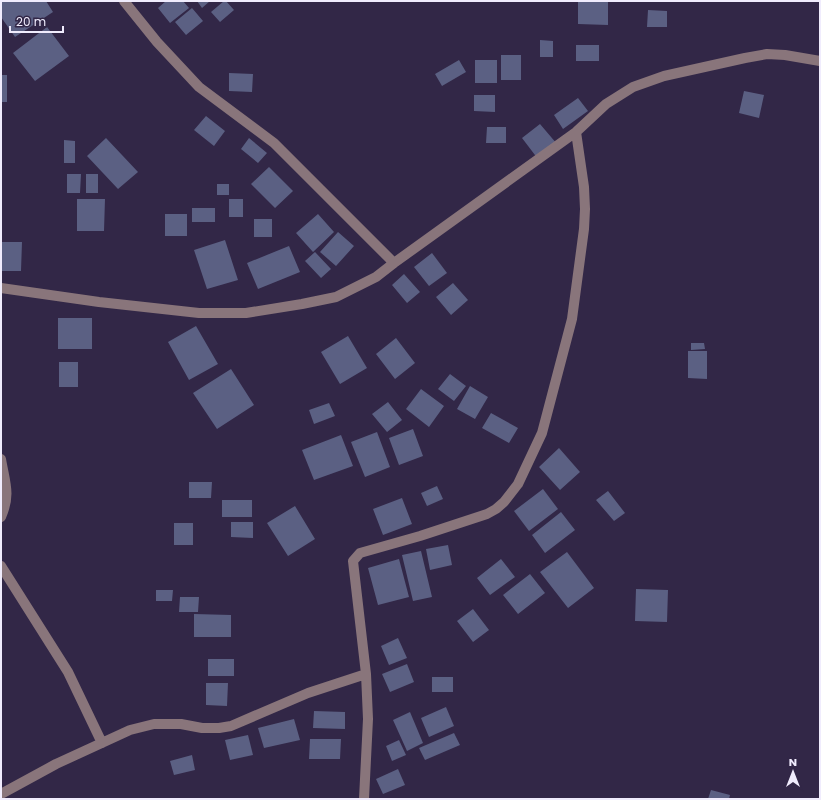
<svg xmlns="http://www.w3.org/2000/svg" width="821" height="800" font-family="Poppins,sans-serif">
	<style>
		.building { fill: #5b6083 }
		.lines { fill: none; stroke-linecap: round; stroke-linejoin: round }
		.minor { stroke: #89757b; stroke-width: 10 }
	</style>
	<rect width="100%" height="100%" fill="#322747"/>
	<!-- building -->
	<path class="building" d="M1,1H46L53,12L15,37L1,17Z
		M166,1H183L189,8L170,23L158,8Z
		M197,1H210L202,8Z
		M224,1H226L234,10L220,22L211,12Z
		M578,1H608V25L578,24Z
		M192,8L203,21L186,35L175,22Z
		M648,10L667,11V27H647Z
		M47,27L69,56L35,81L13,53Z
		M540,40L553,41V57H540Z
		M576,45H599V61H576Z
		M501,55H521V80H501Z
		M459,60L466,72L442,86L435,74Z
		M475,60H497V83H475Z
		M229,73L253,74L252,92L229,91Z
		M1,75H7V102H1Z
		M744,91L764,95L759,118L739,113Z
		M474,95H495V112L474,111Z
		M578,98L588,111L563,129L554,115Z
		M206,116L225,131L214,146L194,130Z
		M540,124L557,144L538,159L522,138Z
		M487,127H506V143H486Z
		M106,138L138,172L118,189L87,156Z
		M249,138L267,153L258,163L241,149Z
		M64,140L75,141V163H64Z
		M269,167L293,191L275,208L251,184Z
		M67,174H81L80,193H67Z
		M86,174H98V193H86Z
		M217,184H229V195H217Z
		M77,199H105L104,231H77Z
		M229,199H243V217H229Z
		M192,208H215V222H192Z
		M165,214H187V236H165Z
		M318,214L334,232L313,252L296,233Z
		M254,219H272V237H254Z
		M338,232L354,246L336,266L320,252Z
		M225,240L238,280L207,289L194,250Z
		M1,242H22L21,271H1Z
		M289,246L300,272L258,289L247,263Z
		M315,252L331,269L321,278L305,261Z
		M432,253L447,273L429,286L414,267Z
		M404,274L420,292L407,303L392,285Z
		M453,283L468,300L451,315L436,297Z
		M58,318H92V349H58Z
		M196,326L218,364L189,380L168,342Z
		M348,336L367,368L340,384L321,352Z
		M396,338L415,363L395,379L376,354Z
		M691,343H704L705,349L691,350Z
		M688,351H707V379L688,378Z
		M59,362H78V387H59Z
		M231,369L254,405L217,429L193,393Z
		M450,374L466,386L454,401L438,389Z
		M470,386L488,397L475,419L457,409Z
		M421,389L444,406L429,427L406,409Z
		M388,402L402,420L387,432L372,414Z
		M329,403L335,416L314,424L309,410Z
		M491,413L518,428L509,443L482,428Z
		M413,429L423,456L399,465L389,438Z
		M377,432L390,467L365,477L351,442Z
		M341,435L353,466L314,480L302,450Z
		M559,448L580,472L560,490L539,467Z
		M189,482H212L211,498H189Z
		M437,486L443,499L427,506L421,493Z
		M543,489L558,509L529,531L514,511Z
		M608,491L625,513L614,521L596,500Z
		M402,498L412,524L383,535L373,509Z
		M222,500H252V517H222Z
		M295,506L315,539L288,556L267,523Z
		M561,512L575,530L545,553L532,535Z
		M231,522H253V538L231,537Z
		M174,523H193V545H174Z
		M448,545L452,565L430,570L426,549Z
		M421,551L432,597L413,601L402,555Z
		M567,552L594,588L568,608L540,572Z
		M399,559L409,597L378,605L368,568Z
		M501,559L515,577L490,595L477,578Z
		M530,574L545,593L518,614L503,595Z
		M636,589L668,590L667,622L635,621Z
		M156,590H173L172,601H156Z
		M180,597H199L198,612H179Z
		M473,609L489,630L473,642L457,621Z
		M194,614L231,615V637H194Z
		M398,638L407,658L389,665L381,646Z
		M208,659H234V676H208Z
		M407,664L414,682L390,692L382,674Z
		M432,677H453V692H432Z
		M206,683H228L227,706L206,705Z
		M446,707L454,726L429,737L421,718Z
		M314,711L345,712V729L313,728Z
		M410,712L423,743L407,751L393,720Z
		M294,719L300,740L264,748L258,728Z
		M454,733L460,745L425,760L419,748Z
		M248,735L253,755L230,760L225,740Z
		M310,739H341L340,759H309Z
		M399,740L406,755L392,761L386,746Z
		M192,755L195,770L174,775L170,761Z
		M398,769L405,785L383,794L376,779Z
		M711,790L730,795L729,799H708Z"/>
	<g class="lines">
		<!-- minor -->
		<path class="minor" d="M124,1L157,42L199,87L274,143L394,263
			M1,288L99,302L199,313H246L302,304L336,297L376,277L394,263L576,132L606,104L633,87L664,76L745,58L767,54L785,55L820,61
			M1,459C5,483 11,494 1,517
			M1,566L68,672L102,743
			M1,794L56,764L130,730L154,724H181L202,728H219L231,726L308,693L366,674
			M364,799L368,719L366,674L353,561L360,553L420,536L487,514L496,509L504,502L518,484L542,433L572,319L584,229L585,209L584,187L576,132"/>
	</g>
	<!-- border -->
	<rect width="821" height="800" fill="none" stroke="#f0ecfd" stroke-width="4"/>
	<!-- north arrow -->
	<g transform="translate(793 772)" stroke="#322747" stroke-width="3" paint-order="stroke">
	<path d="M0-3L7 15L0 10L-7 15Z" fill="#f0ecfd"/>
	<text y="-6" font-size="11" font-weight="bold" text-anchor="middle" fill="#f0ecfd">N</text>
	</g>
	<!-- scale -->
	<path d="M10 26v6h53v-6" fill="none" stroke="#f0ecfd" stroke-width="2"/>
	<text x="16" y="26" font-size="12" fill="#f0ecfd" stroke="#322747" stroke-width="3" paint-order="stroke">20 m</text>
</svg>
